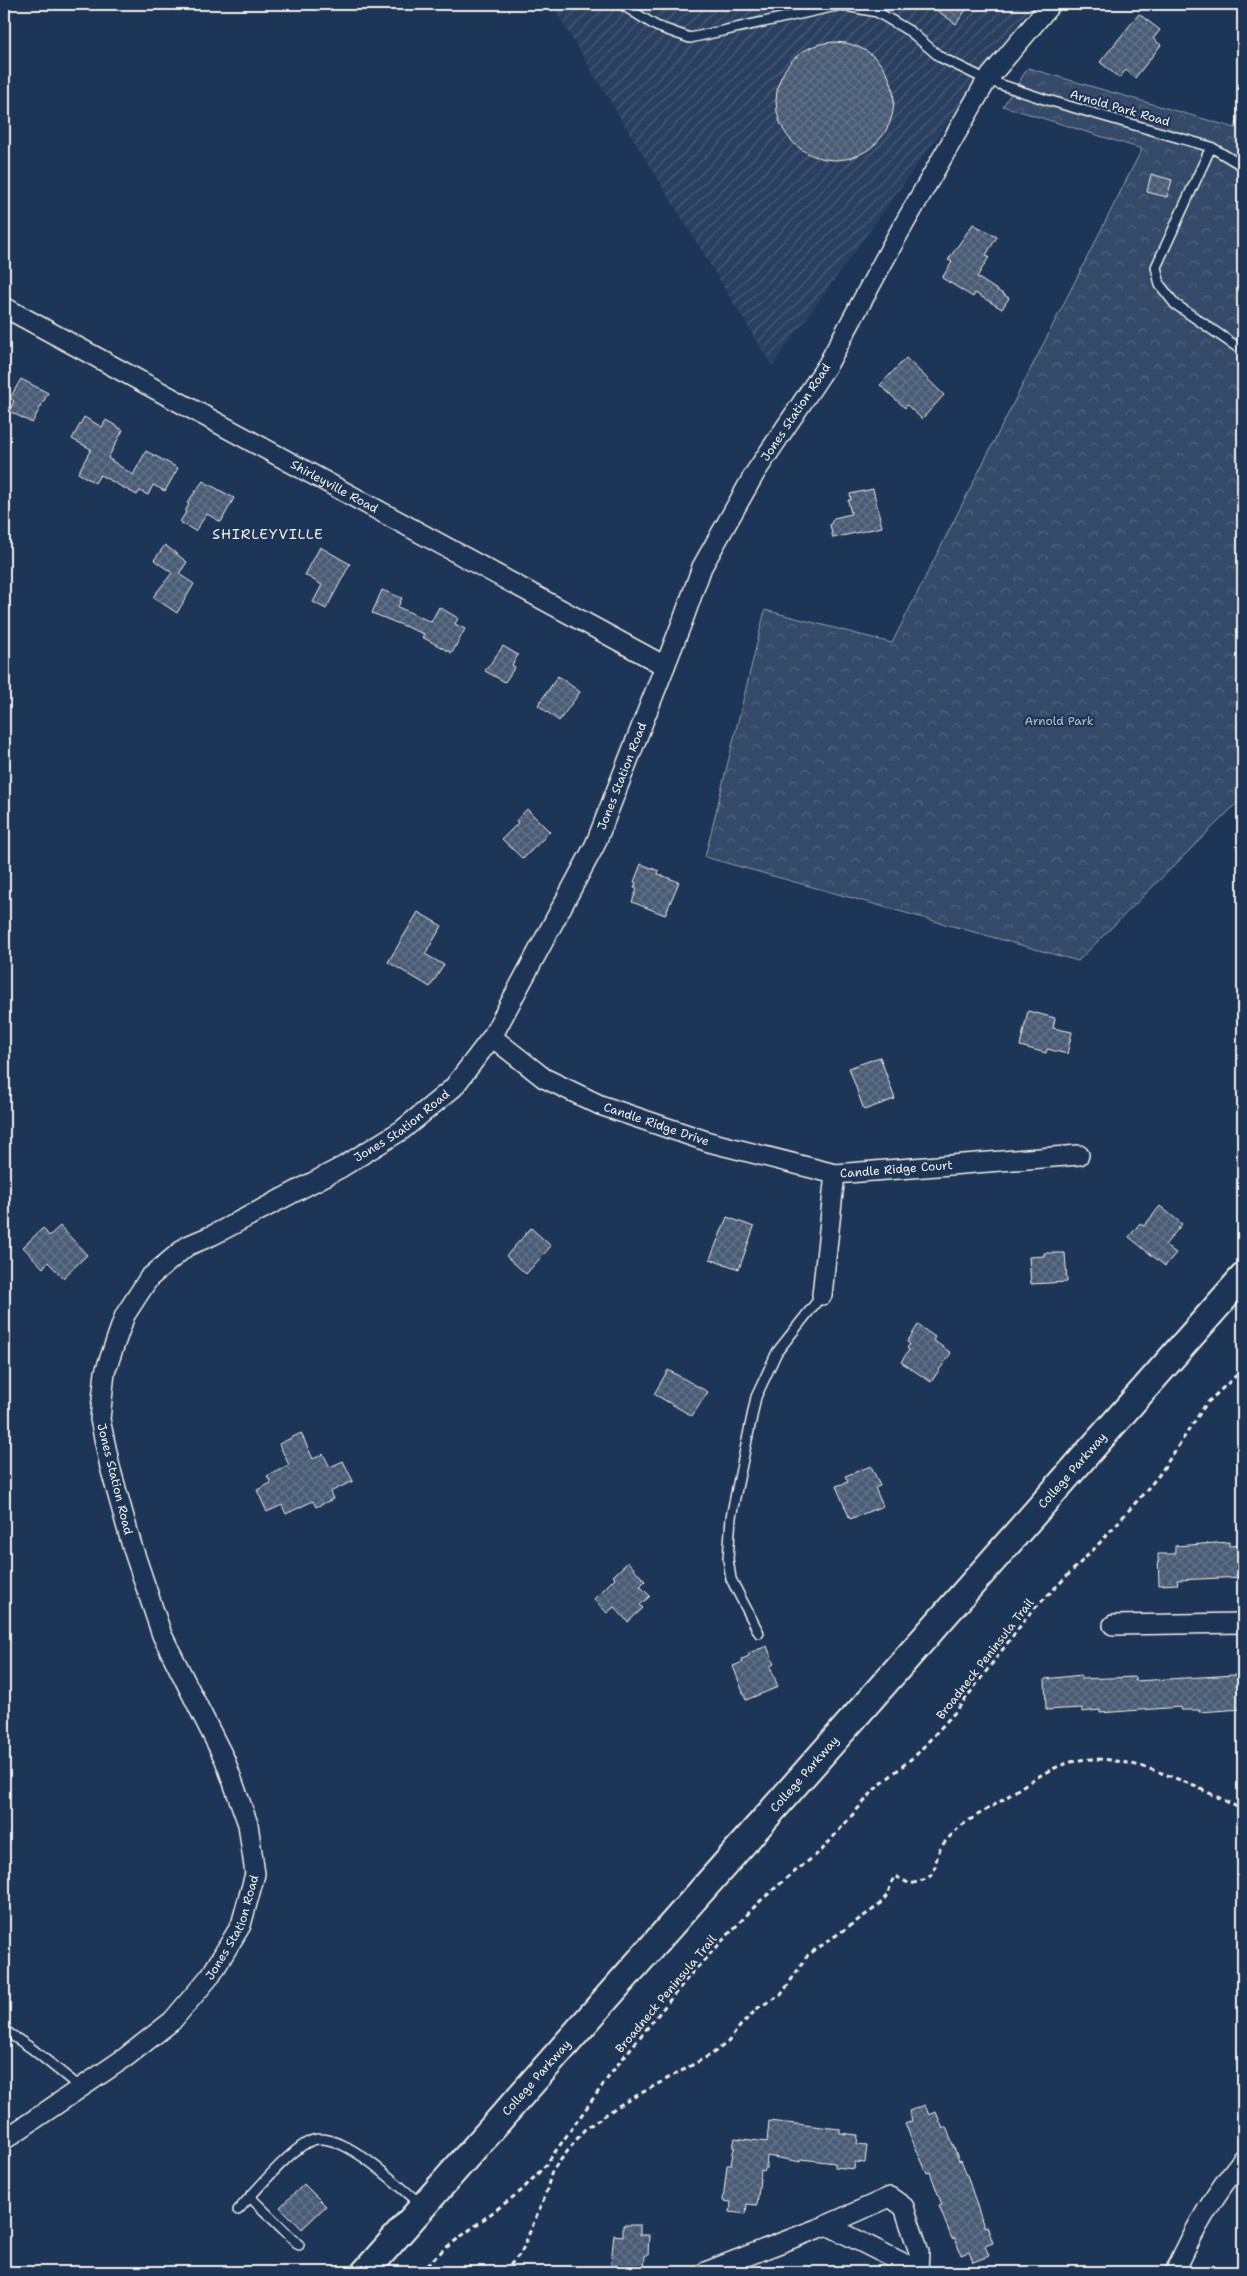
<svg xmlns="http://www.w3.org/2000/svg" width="1247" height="2276" font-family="'Shantell Sans',sans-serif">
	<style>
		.industrial { fill: url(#industrial-furrows) }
		.park { fill: url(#park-crowns); stroke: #949ea8 }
		.building { fill: url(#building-cross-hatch); stroke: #f4f1e8 }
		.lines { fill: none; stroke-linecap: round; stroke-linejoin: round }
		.service-casing { stroke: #f4f1e8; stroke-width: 12 }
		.minor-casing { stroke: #f4f1e8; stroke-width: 22 }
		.secondary-casing { stroke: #f4f1e8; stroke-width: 30 }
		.path { stroke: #f4f1e8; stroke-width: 3; stroke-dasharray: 5 4; stroke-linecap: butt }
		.service { stroke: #1d3557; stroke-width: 9 }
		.minor { stroke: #1d3557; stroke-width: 19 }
		.secondary { stroke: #1d3557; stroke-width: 26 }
		.labels { text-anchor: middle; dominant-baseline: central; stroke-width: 4.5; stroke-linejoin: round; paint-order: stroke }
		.street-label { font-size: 12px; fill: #f4f1e8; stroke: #1d3557 }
		.park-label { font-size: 12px; fill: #bbbfc1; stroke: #1d3557 }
		.neighbourhood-label { font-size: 14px; letter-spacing: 1px; fill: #f4f1e8; stroke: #1d3557 }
	</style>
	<defs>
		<pattern id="industrial-furrows" width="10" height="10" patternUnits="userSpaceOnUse" patternTransform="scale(1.25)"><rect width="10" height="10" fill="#2a4060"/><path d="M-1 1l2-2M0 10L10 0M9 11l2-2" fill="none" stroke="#4a5c77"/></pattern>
		<pattern id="park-crowns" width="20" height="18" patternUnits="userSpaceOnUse" patternTransform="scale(1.25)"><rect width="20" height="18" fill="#354a67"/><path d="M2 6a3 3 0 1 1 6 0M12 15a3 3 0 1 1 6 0" fill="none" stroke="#53657d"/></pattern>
		<pattern id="building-cross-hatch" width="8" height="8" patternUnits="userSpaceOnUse" patternTransform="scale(1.25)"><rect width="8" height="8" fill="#485b74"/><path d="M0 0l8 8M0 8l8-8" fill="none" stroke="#637388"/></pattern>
	</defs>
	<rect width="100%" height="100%" fill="#1d3557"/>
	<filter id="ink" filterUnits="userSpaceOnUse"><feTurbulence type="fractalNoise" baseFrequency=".02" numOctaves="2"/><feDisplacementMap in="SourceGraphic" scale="10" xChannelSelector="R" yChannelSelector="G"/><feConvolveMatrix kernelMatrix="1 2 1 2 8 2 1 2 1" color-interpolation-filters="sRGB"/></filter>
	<g filter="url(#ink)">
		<!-- industrial -->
		<path class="industrial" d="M551,4H1033L772,366Z"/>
		<!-- park -->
		<path class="park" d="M1028,68L1235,128L1243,103V797L1078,961L705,857L765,610L892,643L1142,149L1003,106Z"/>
		<!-- building -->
		<path class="building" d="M928,4H970L956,24Z
			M1139,14L1160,30L1153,39L1161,45L1135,78L1126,70L1119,78L1100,62Z
			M776 101a59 59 0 1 1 118 0a59 59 0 1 1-118 0Z
			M1151,174L1172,180L1167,197L1147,192Z
			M973,224L997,237L986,255L989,257L977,277L1009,298L1002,309L975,293L973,297L942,278L952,262L948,260Z
			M906,358L944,395L922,419L907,405L905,408L880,385Z
			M21,379L48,393L32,423L9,411L14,401L10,398Z
			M84,417L102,427L106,420L123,430L108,458L133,475L146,451L178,468L165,491L153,485L148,495L140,491L137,495L100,475L95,483L78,473L91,449L72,439Z
			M203,481L234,498L221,522L207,514L195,531L180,522L186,512H185L189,504L187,503Z
			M873,489L882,527L833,538L830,525L834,518L851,514L848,500H851L850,494Z
			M165,545L187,562L179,574L194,584L177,613L153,597L172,573L154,560Z
			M320,547L350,564L326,609L313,602L322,585L305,575Z
			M382,590L402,598L398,607L431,622L439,607L458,618L455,624L465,629L452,653L422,637L424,634L372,613Z
			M503,646L518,655L512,665L515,667L505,682L485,671Z
			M558,676L580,692L559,721L538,705Z
			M527,809L550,832L523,859L502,839L518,823L516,821Z
			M641,864L659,871L658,874L679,882L665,915L632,902L637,889L634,888L636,883L634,882Z
			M418,912L442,926L425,954L444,965L430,987L388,962Z
			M1028,1011L1055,1018L1053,1028L1072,1032L1067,1054L1047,1049L1046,1053L1020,1046Z
			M880,1057L895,1099L864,1110L849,1068Z
			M1160,1206L1182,1224L1165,1245L1176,1253L1165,1266L1129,1237L1140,1223L1144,1226Z
			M727,1217L754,1227L739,1269L710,1259Z
			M60,1226L87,1255L63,1278L48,1262L43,1268L23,1247L43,1228L49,1236Z
			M531,1228L551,1246L526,1274L506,1256Z
			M1044,1253H1065L1067,1282L1031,1284L1029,1257L1044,1256Z
			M918,1325L935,1337L933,1340L951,1353L931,1382L901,1362L909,1350L907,1348L910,1344L907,1342Z
			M668,1370L708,1392L692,1416L654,1394Z
			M301,1433L313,1459L323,1454L330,1467L343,1461L353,1481L330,1492L333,1499L316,1507L313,1501L286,1514L282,1505L267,1512L257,1490L271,1483L267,1476L289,1465L279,1444Z
			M871,1466L880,1486L875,1488L883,1506L850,1519L836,1486L848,1482L845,1476Z
			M1229,1542V1546L1243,1545V1577L1177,1580L1178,1584L1159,1585L1158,1554H1175V1546Z
			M628,1562L645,1581L640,1586L650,1596L640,1605L643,1608L628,1622L614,1607L607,1613L594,1599L615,1578L613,1576Z
			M767,1646L774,1664L770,1666L778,1687L746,1700L733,1666L743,1662L742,1659L749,1656V1653Z
			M1081,1675V1679L1135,1677V1681L1234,1675L1243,1676V1709L1199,1712V1710H1181V1707L1100,1713V1710L1082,1712V1708L1046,1710L1045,1679Z
			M925,2105L929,2115L936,2112L943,2129L946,2127L959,2161L961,2160L967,2175L984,2227L987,2226L993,2243L985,2246L989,2256L973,2262L969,2252L961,2255L955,2238L952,2239L939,2206L942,2205L930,2172L927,2173L905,2124L912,2121L909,2111Z
			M769,2121L840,2129V2133L858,2135L857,2144L867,2145L865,2163L855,2162L854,2169L835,2167V2163L801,2159V2162L767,2156L766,2168L764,2171L761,2170L757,2205L747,2204L746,2214L730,2212L731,2202L723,2201L727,2165H731L733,2152L735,2148H733L735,2138L767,2142Z
			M304,2184L326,2206L302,2229L280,2207Z
			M623,2225H640V2235H649L648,2255H645L644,2272H610L614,2235L623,2236Z"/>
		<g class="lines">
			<defs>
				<path id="service" d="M621,4L656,26L690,38L841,5L877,12L911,32L940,57L987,80L1044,99L1211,147L1243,166
					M1211,147L1156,267L1160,285L1175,304L1243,351
					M759,1633L731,1579L728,1559L731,1517L756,1397L777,1352L822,1295
					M4,2030L31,2048L81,2088
					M250,2197L299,2245
					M238,2210C254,2193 293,2146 313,2140C344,2131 399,2187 422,2205"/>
				<g id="minor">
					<path id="s1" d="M4,307L665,666"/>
					<path id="s2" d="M492,1037L544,1078L600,1105L709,1142L835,1174L1079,1155"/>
					<path d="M822,1295L835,1174"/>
					<path d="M1113,1625L1243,1623"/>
					<path id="s3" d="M4,2140L126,2057L172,2021L211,1975L241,1925L255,1874L248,1824L225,1760L162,1635L132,1546L110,1467L100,1419L105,1372L125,1315L149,1278L187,1246L213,1235L342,1167L402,1130L453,1088L492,1037L595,845L683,620L702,567L755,473L828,364L896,238L987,80L1051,4"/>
					<path d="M827,2225L890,2197L904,2207L919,2252L918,2271"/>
					<path d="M705,2272L827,2225L921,2272"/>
					<path d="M1175,2272C1193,2231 1214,2194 1243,2159"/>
				</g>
				<g id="secondary">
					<path id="s4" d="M365,2272L1243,1277"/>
				</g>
			</defs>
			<!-- service casing -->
			<use href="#service" class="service-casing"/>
			<!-- minor casing -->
			<use href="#minor" class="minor-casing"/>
			<!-- secondary casing -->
			<use href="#secondary" class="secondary-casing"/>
			<!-- path -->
			<path class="path" d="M420,2272L443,2250L521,2191L545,2166L615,2068L690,1975L758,1903L788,1877L821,1851L875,1789L917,1754L957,1710L1030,1613L1096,1547L1138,1500L1159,1475L1206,1404L1243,1369
				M504,2272L521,2253L545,2196L552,2171L584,2130L618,2106L712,2054L728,2042L741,2025L759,2007L781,1995L808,1955L878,1906L888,1894L891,1883L895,1876L910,1884C942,1876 930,1871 941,1847C944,1842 952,1835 956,1830C970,1818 989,1809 1004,1799C1024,1785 1047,1769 1071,1762C1121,1748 1199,1787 1243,1810"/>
			<!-- service -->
			<use href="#service" class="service"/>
			<!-- minor -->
			<use href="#minor" class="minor"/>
			<!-- secondary -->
			<use href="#secondary" class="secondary"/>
		</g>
	</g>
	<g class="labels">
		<!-- street labels -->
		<g class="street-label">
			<text transform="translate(1120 108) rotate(16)">Arnold Park Road</text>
			<text stroke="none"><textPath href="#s3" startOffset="2134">Jones Station Road</textPath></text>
			<text stroke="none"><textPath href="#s1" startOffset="376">Shirleyville Road</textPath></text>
			<text stroke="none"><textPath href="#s3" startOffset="1729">Jones Station Road</textPath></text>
			<text stroke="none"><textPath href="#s2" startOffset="188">Candle Ridge Drive</textPath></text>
			<text stroke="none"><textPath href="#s3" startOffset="1309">Jones Station Road</textPath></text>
			<text stroke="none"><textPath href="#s2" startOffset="435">Candle Ridge Court</textPath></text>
			<text stroke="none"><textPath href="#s4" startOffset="1069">College Parkway</textPath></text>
			<text transform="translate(115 1479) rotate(76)">Jones Station Road</text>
			<text transform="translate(985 1659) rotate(-52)">Broadneck Peninsula Trail</text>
			<text stroke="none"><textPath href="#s4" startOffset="664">College Parkway</textPath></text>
			<text stroke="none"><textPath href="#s3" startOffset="319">Jones Station Road</textPath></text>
			<text transform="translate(666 1994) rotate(-50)">Broadneck Peninsula Trail</text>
			<text stroke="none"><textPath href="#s4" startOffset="259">College Parkway</textPath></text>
		</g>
		<!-- park labels -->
		<g class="park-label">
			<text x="1059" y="721">Arnold Park</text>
		</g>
		<!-- neighbourhood labels -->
		<g class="neighbourhood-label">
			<text x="268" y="534">SHIRLEYVILLE</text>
		</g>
	</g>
	<!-- margin -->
	<rect width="1247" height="2276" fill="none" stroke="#1d3557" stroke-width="20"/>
	<rect x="10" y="10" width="1227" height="2256" fill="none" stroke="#f4f1e8" stroke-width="2" filter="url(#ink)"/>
</svg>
